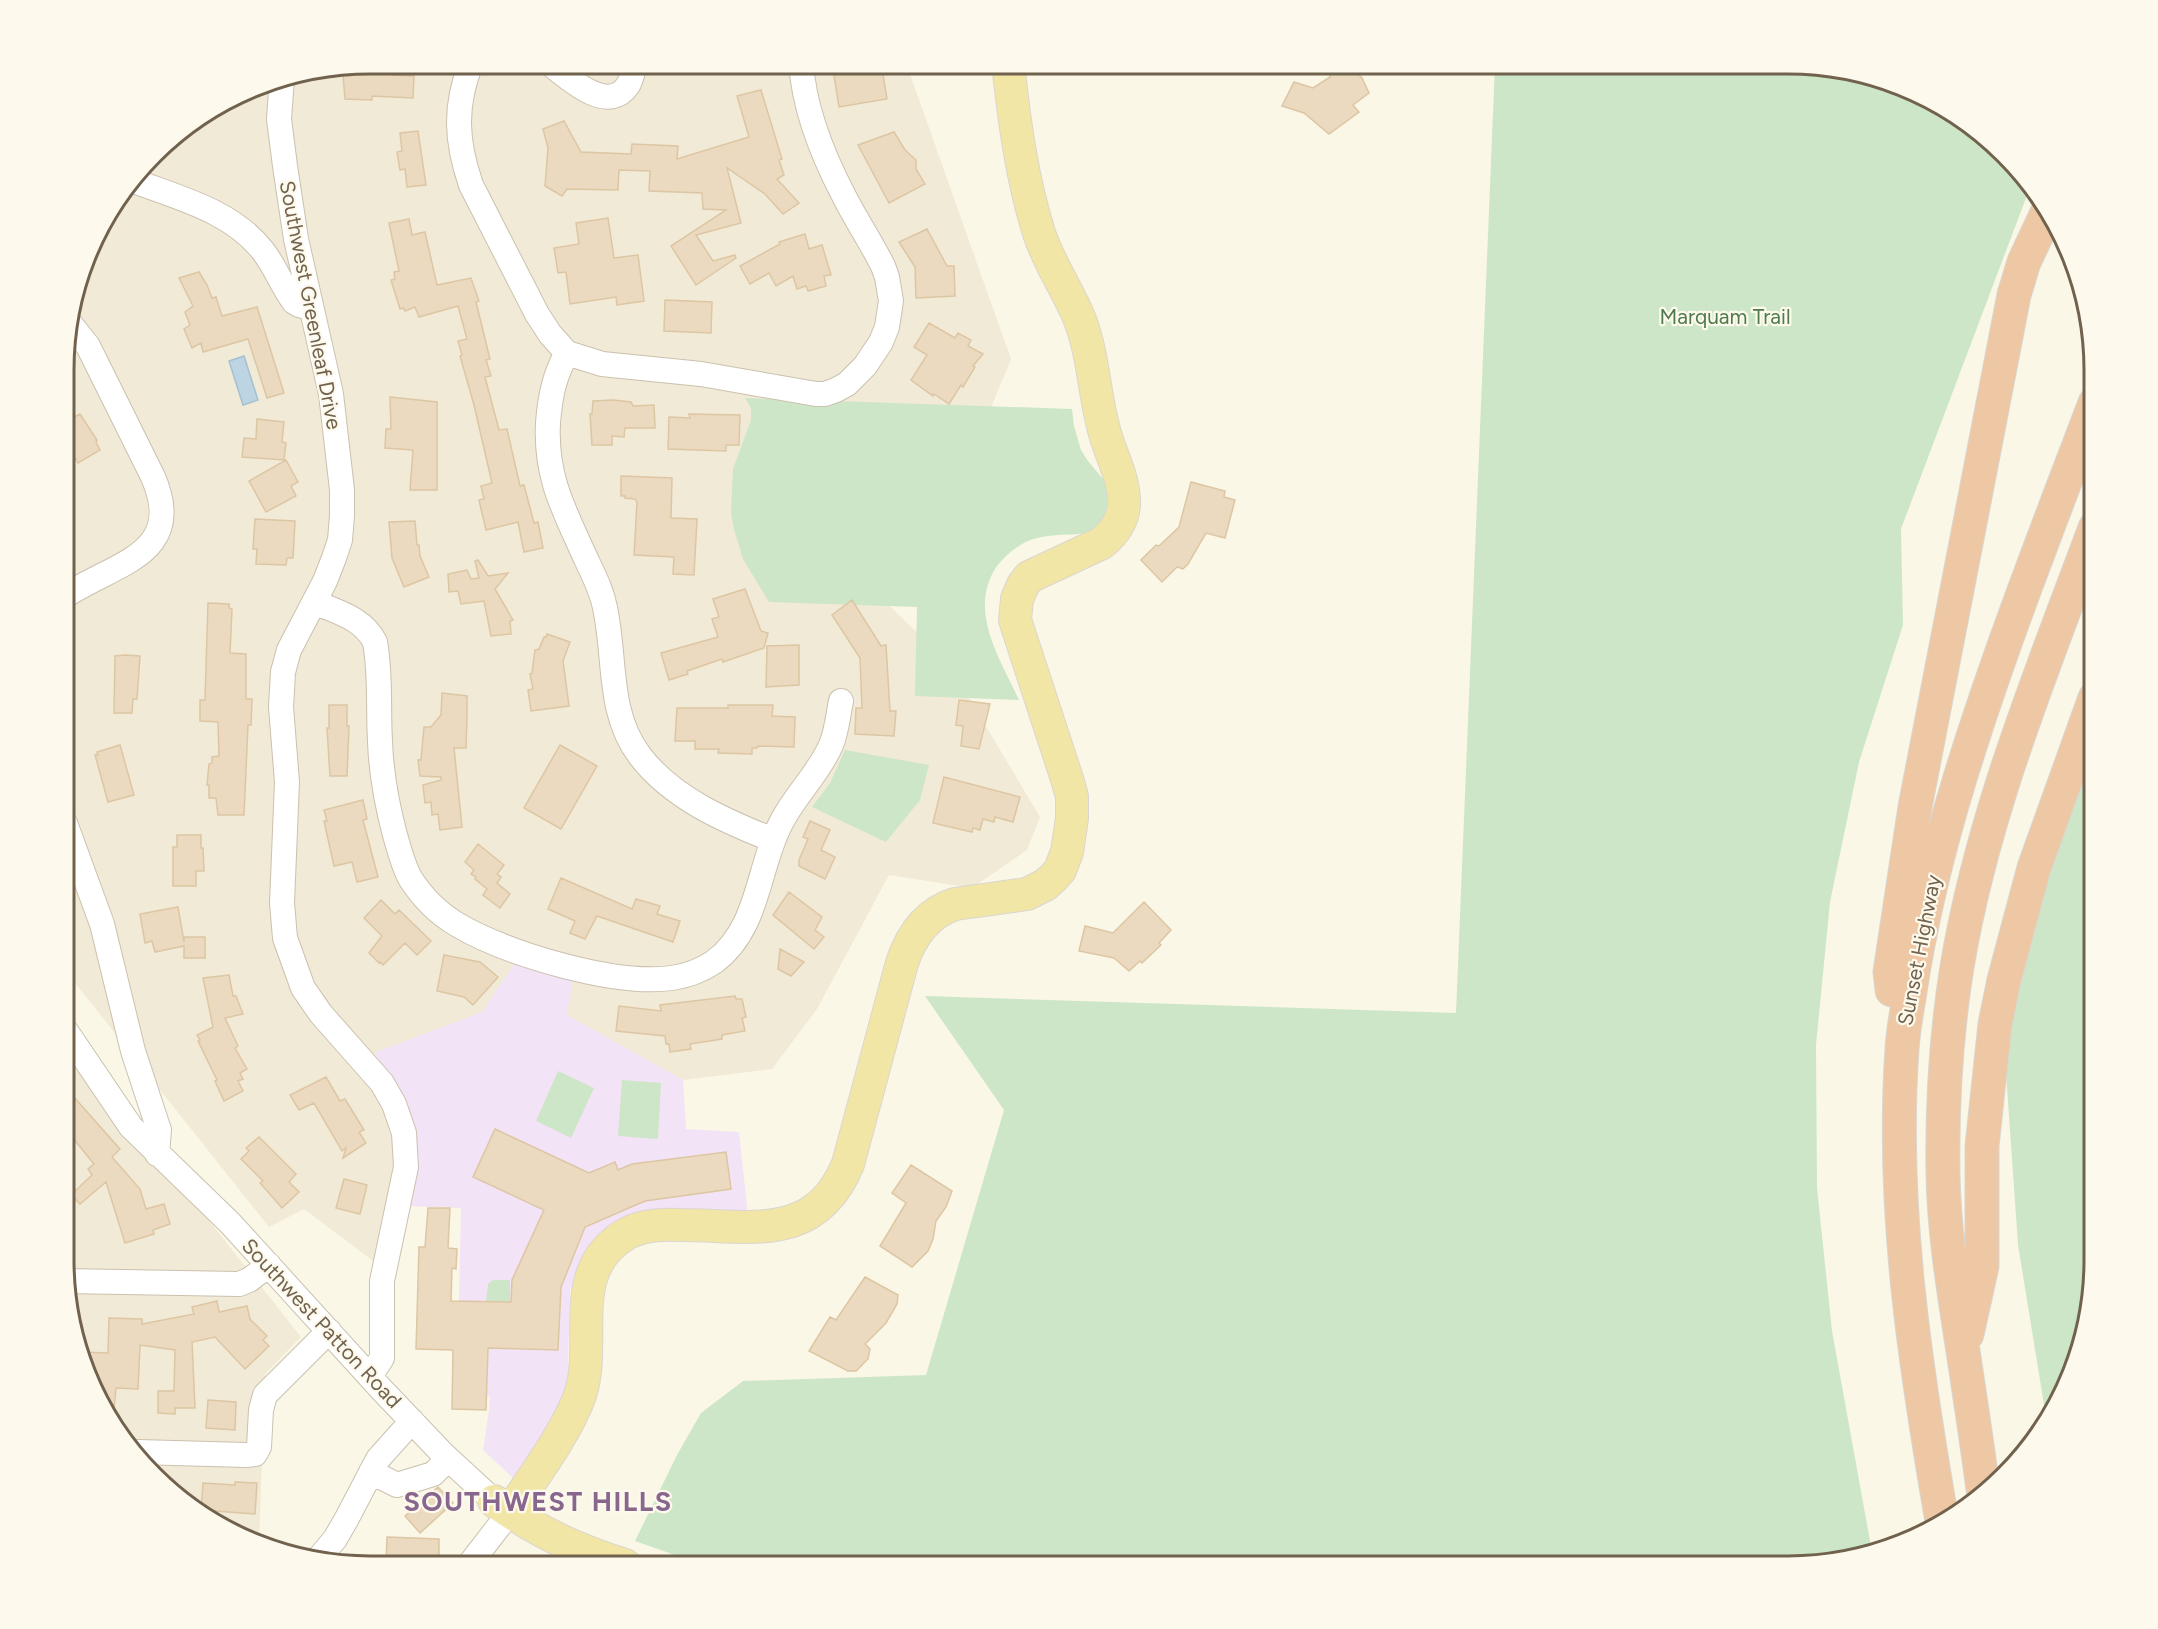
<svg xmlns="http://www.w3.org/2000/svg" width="2158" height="1629" font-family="Figtree,sans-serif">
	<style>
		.residential { fill: #f1ead6 }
		.education { fill: #f3e3f6 }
		.green { fill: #cde6c7 }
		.water { fill: #bdd4e2; stroke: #a4c1d2; stroke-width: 1.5 }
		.building { fill: #ebdabf; stroke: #ddc6a3; stroke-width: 1.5 }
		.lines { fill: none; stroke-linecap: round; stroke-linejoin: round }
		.minor-casing { stroke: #cbc1ae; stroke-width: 26 }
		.major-casing { stroke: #dad6d1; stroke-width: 34 }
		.highway-casing { stroke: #dad6d1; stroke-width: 35 }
		.minor { stroke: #fff; stroke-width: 24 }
		.major { stroke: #f2e6a6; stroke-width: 32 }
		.highway { stroke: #eec7a4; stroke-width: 33 }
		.labels { text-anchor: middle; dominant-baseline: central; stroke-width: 4.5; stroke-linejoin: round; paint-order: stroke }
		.street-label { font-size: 21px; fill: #71624e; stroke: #fdfaed }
		.park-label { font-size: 21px; fill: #4e7b4a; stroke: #fdfaed }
		.district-label { font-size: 27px; font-weight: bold; letter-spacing: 1.5px; fill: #88668d; stroke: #fdfaed }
		.rim { fill: none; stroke: #71624e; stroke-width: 3 }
	</style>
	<rect width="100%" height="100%" fill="#faf7e7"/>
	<!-- residential -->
	<path class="residential" d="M370,63H906L1011,359L983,427L869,586L930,645L956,676L1040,817L1027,850L972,888L889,875L817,1009L772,1069L683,1080L567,1015L515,963L482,1012L374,1053L388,1074L404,1206L373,1261L304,1209L269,1227L64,969L66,330L104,217L168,139L271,79Z
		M64,1037L301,1337L265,1374L259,1544L253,1543L168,1490L95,1395L64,1280Z
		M271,1547L372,1559L378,1565H350Z"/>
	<!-- education -->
	<path class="education" d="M515,963L573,977L567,1015L683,1080L686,1129L739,1132L748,1216L624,1220L601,1232L585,1251L579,1273L570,1290L567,1401L515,1480L483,1450L489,1410L490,1397L487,1396L488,1348H491L486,1302L459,1301L461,1208L404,1206L399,1091L374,1053L482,1012Z"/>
	<!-- green -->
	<path class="green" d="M1495,64H1808L1905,86L1990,139L2029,190L1901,529L1903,625L1859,762L1830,902L1816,1045L1817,1188L1832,1331L1872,1552L1848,1560L1788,1566H706L635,1541L677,1455L701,1413L743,1381L926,1375L1004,1110L925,996L1456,1013Z
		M745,398L1072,409L1074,426L1081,450L1088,461L1108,485L1113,509L1093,532C1074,536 1052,533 1033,539C1019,544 1006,554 997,566C967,610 1000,658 1019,700L915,696L917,607L769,602L743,559L734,529L731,513L733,469L751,420V408Z
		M2095,744L2094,1280L2072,1377L2046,1417L2018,1245L2006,1073L2008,1038L2021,966L2053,860Z
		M845,750L929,765L920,800L886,842L812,807L830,783Z
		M558,1071L594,1088L571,1138L536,1121Z
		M622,1080L661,1083L658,1139L618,1136Z
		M493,1280H510V1310L486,1302L488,1284Z"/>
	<!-- water -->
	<path class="water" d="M244,356L258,400L243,405L229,361Z"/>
	<!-- building -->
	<path class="building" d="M370,63L392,65L391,75L414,76L413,98L372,96V100L345,99L343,75L349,76L350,66Z
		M832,63H881L887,99L839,107Z
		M1330,63H1353L1354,69L1362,78L1369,93L1353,105L1359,112L1329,134L1304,113L1282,106L1294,82L1313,88L1330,77Z
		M761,90L782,159L779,160L784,175L777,179L799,203L783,214L765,194L727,168L741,223L696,235L713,261L735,255L736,258L696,285L671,246L726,210L703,209L702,193L649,191L650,171L619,170L618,190L567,189L562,196L545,186L548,148L543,129L564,121L581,152L631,154L632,144L678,146L677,159L749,137L737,96Z
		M418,131L426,185L407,187L405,169L400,170L397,152L402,151L400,133Z
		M894,132L905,150L916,160V169L925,184L889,203L858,145Z
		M608,218L614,258L638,255L644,301L617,305L616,297L570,304L566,272L558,273L554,248L579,244L576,223Z
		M409,219L412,235L425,232L437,285L471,278L479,301L476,302L490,359L486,360L491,376L485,377L499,430L507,429L520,486L524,485L534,523L538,522L543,548L524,552L518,522L486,530L479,500L484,499L481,486L492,483L474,405L460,356L462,355L458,341L467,339L458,306L419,317L415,307L405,311L403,308L400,309L391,280L395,279L394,272L399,271L389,223Z
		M927,229L947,266H954L955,296L916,298L915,267L899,242Z
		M805,234L809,249L822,245L831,275L824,276L826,286L808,291L806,286L797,289L793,276L776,286L769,273L750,284L740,266L780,244L779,242Z
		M199,272L207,285L212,298L216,297L222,316L257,307L284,393L267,398L248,339L203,352L201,343L192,348L184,329L190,325L185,312L193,306L179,278Z
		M665,300L712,302L711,333L664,331Z
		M929,323L955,338L958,333L971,340L968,346L983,354L973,366L975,367L963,387L961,385L949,404L934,394L933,396L911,380L927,355L914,347Z
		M390,397L437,402V490H410L413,450L385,448L386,429H391Z
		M613,400L631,402L633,406L654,405L655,428H625L624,437L612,436V445H592L590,414H592L593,401Z
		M80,414L97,440L96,442L100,450L78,463L65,440V422Z
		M689,414L740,415L739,445H726V451L668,449L669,417L690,418Z
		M257,419L284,422L282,442L286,443L284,460L242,457L244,438L256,439Z
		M286,460L298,482L291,486L296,496L266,512L249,481Z
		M621,476L672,478L671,518L697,519L694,575L673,574L674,557L634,555L637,502L635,499L625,498V496H621Z
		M1191,482L1225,491L1224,497L1235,500L1225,538L1206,533L1188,564L1183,569L1177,567L1162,582L1141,560L1156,545L1159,546L1179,527Z
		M255,519L295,521L293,558H287L286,565L256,564L257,549H253Z
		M415,521L417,545H419L420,556L429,577L404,587L392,558L389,522Z
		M478,560L488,576L508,573L495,589L513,620L510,621L511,634L491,636L484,601L461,604L458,591L449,592L448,574L467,570L471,579L479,578L475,561Z
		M745,589L761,631L768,633L764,648L723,662L722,659L687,671L688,674L669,680L661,653L718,637L712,619L719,617L713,599Z
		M852,600L881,646L886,645L890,711H896L894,736L855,734L856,708H862L860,658L832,615Z
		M208,603L229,604V608L232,609L230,653L246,654V699H252L251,725H248L244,815H218L216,798H209V785H207L209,764L212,763V757L219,756L218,722L200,721V700H205Z
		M547,634L570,642L563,661L569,706L531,711L528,690L533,689L530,674L532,673L535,650L539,649L544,637H546Z
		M799,645V685L766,687L767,646Z
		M125,655L140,656L137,699H133L132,713H114L115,656Z
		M442,693L467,696V717L466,748H454L462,827L440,830L438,814L432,815L431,802L425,803L423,785L441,780V777L420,776L418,760H421L424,727H431L441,715Z
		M959,700L990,704L979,749L961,746L963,726L956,725Z
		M329,705H347V726H349L347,776H330L327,728H329Z
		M728,705H773L772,716L795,717L794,747L758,746L757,748H752V754L718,753L719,749H695V741H675L677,708H728Z
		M120,745L134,795L108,802L95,755H98L97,752Z
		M560,745L597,766L561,829L524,808Z
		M944,777L1020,797L1013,822L995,817L994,822L983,819L980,830L973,828L972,832L933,823Z
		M363,800L367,819L363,820L378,877L357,882L352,862L334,866L324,821H327L324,810Z
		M810,821L830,830L821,850L835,857L825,879L799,866V860L808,839L803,837Z
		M177,835H201V848H203L204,871H196V886H173V847H177Z
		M478,844L504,865L497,874L501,877L497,883L510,894L500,908L483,895L487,889L475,879L476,877L471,874L474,870L465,862Z
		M561,878L632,909L636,899L660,906L657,914L680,921L673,942L597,916L585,939L570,933L575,921L548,909Z
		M789,892L822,917L815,930L824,937L814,949L773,915Z
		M381,900L395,914L399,910L431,941L417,955L405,943L383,965L380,962L379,963L369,953L382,936L364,918Z
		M1144,902L1171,930L1159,943L1161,945L1142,963L1140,961L1129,971L1114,958L1079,951L1085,926L1113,933Z
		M178,907L184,942V937H205V958H184V946L155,952L152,941L145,943L140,914Z
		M780,949L804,962L791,976L778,969Z
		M444,955L480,962L498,977L473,1005L464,997L437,991Z
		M229,975L233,996H236L243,1014L225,1018L238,1046L235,1048L247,1069L240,1073L243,1079L238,1081L243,1091L224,1101L215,1081L217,1080L198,1041L200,1040L197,1035L213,1027L203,978Z
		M735,996L736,999H742L746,1017L742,1018L745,1031L722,1035V1039L690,1044L691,1049L670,1052L669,1044H666L665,1036L616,1031L619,1006L661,1011L660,1005Z
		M326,1077L340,1101L345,1099L364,1130L359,1132L366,1143L343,1158L346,1148L342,1151L314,1103L299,1110L290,1095Z
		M64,1086L120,1149L112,1157L140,1189L146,1209L164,1204L170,1224L153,1230L154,1234L125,1243L106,1182L80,1204L71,1195L92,1175L88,1169L94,1164L64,1127Z
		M495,1129L589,1173L615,1162L618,1170L632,1164L726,1152L731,1189L645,1201L585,1227L561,1287L558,1350L488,1348L486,1410L452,1409L453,1350L416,1349L419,1247H425L428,1208H450L448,1248L457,1249L456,1269L452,1268L451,1301L511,1302L512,1280L544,1210L473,1177Z
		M259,1137L296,1174L289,1182L299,1192L282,1208L260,1183L263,1181L241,1159L249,1151L246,1148Z
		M911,1165L952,1191L946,1207L936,1221L933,1239L928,1251L912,1267L880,1246L906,1203L892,1193Z
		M344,1179L367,1185L360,1214L336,1208Z
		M865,1277L898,1295L897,1304L886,1323L865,1344L870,1349L868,1359L856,1371H848L809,1351L830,1317L836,1320Z
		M217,1301L219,1312L247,1306L250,1319L267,1336L263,1340L269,1346L245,1369L215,1337L192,1342L195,1408H175V1414L158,1413V1391H174L175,1350L140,1345L138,1389L116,1388L113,1419L95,1395L83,1352L108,1353L109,1318L142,1319V1324L194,1314L192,1307Z
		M208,1400L236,1402L235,1430L206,1428Z
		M235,1482L257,1483L255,1514L201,1510L203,1483L235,1485Z
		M438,1487L453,1503L420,1533L405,1516Z
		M387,1537L439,1539V1564L412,1565V1564L386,1563Z"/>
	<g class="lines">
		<defs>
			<path id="minor" d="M471,63C454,107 456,141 471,185L537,314L550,334L567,353L602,364L701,374L816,394H825L836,390L847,384L865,366L881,342L887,327L891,301L887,277L883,266C871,242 856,220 844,196C823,156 804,109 801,63
				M549,63C567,77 608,116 628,85C632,79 633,70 635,63
				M282,78L279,119L285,166L296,239L331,394L342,490V516L340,540L334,558L325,581L289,650L283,672L281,707L287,782L282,903L285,938L303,988L321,1014L382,1083L394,1104L404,1133L406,1167L382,1281V1358L370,1376
				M134,181C179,198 232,211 263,251C275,266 282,286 294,302L299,305L310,308
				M567,353C554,376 550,397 548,423C545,478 565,512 587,561C594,576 602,591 605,608C616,658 607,713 640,756C672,798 725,821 773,840
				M65,596C114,563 187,555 153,477L88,346L68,321
				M314,602C337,612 363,618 375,642C381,674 378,708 380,741C381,772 387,805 395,835C399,849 403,865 410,878C422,897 439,914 458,925C507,954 615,986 672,978C686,976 702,970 714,962C760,928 757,867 782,821C796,794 819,773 831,745C837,731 838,715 841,701
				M65,823L102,924L133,1051L159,1130L157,1154
				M64,1028L131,1127L230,1223L382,1390L443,1454L494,1501
				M64,1281L239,1284L249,1280L269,1265
				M138,1452L246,1455L255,1454L259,1447L261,1410L265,1395L329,1331
				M371,1472L397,1485L433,1474L448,1459
				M319,1558L335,1539L346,1520L378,1459L412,1421
				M469,1565L510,1512"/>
			<path id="major" d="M494,1501C538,1532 574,1549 625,1565
				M510,1512C532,1479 567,1432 580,1395C598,1342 565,1273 623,1236C639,1225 662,1224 680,1225C750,1225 815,1244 848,1164L902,963C911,936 927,913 955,904L1027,894L1045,885L1054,877L1060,870L1067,852L1072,818V797L1068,782L1015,620L1017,599L1023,585L1029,577L1102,543C1114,533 1123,521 1124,505C1125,477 1109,453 1103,426C1094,391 1093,354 1080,320C1068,290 1049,264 1039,233C1022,179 1014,120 1008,63"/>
			<path id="highway" d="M1892,990L1890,972L1915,807L2014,295L2024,262L2047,213
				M1967,1334L1982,1266V1146L1995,1024L2004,980L2034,868L2095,698
				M1983,1489C1977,1443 1970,1397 1963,1351C1954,1292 1944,1234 1943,1174C1942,1105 1946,1035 1957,967C1982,815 2042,671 2095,528
				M1942,1521C1915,1365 1891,1208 1902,1049C1903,1032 1906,1015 1909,998C1920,923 1938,850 1960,778C1999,651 2048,527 2095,403"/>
		</defs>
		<!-- minor casing -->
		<use href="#minor" class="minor-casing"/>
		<!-- major casing -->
		<use href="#major" class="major-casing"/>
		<!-- highway casing -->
		<use href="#highway" class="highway-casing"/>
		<!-- minor -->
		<use href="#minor" class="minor"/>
		<!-- major -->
		<use href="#major" class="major"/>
		<!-- highway -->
		<use href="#highway" class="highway"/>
	</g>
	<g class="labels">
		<!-- street labels -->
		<g class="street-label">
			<text transform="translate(311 305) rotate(79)">Southwest Greenleaf Drive</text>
			<text transform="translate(1919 950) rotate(-79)">Sunset Highway</text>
			<text transform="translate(322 1323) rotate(47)">Southwest Patton Road</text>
		</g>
		<!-- park labels -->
		<g class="park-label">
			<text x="1725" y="316">Marquam Trail</text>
		</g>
		<!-- district labels -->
		<g class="district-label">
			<text x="538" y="1501">SOUTHWEST HILLS</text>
		</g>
	</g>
	<!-- crop -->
	<path d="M0 0H2158V1629H0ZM370 74H1788A296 296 0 0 1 2084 370V1260A296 296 0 0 1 1788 1556H370A296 296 0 0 1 74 1260V370A296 296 0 0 1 370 74Z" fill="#fdfaed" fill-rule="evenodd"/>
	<path class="rim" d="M370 74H1788A296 296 0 0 1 2084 370V1260A296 296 0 0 1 1788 1556H370A296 296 0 0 1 74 1260V370A296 296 0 0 1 370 74Z"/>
</svg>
